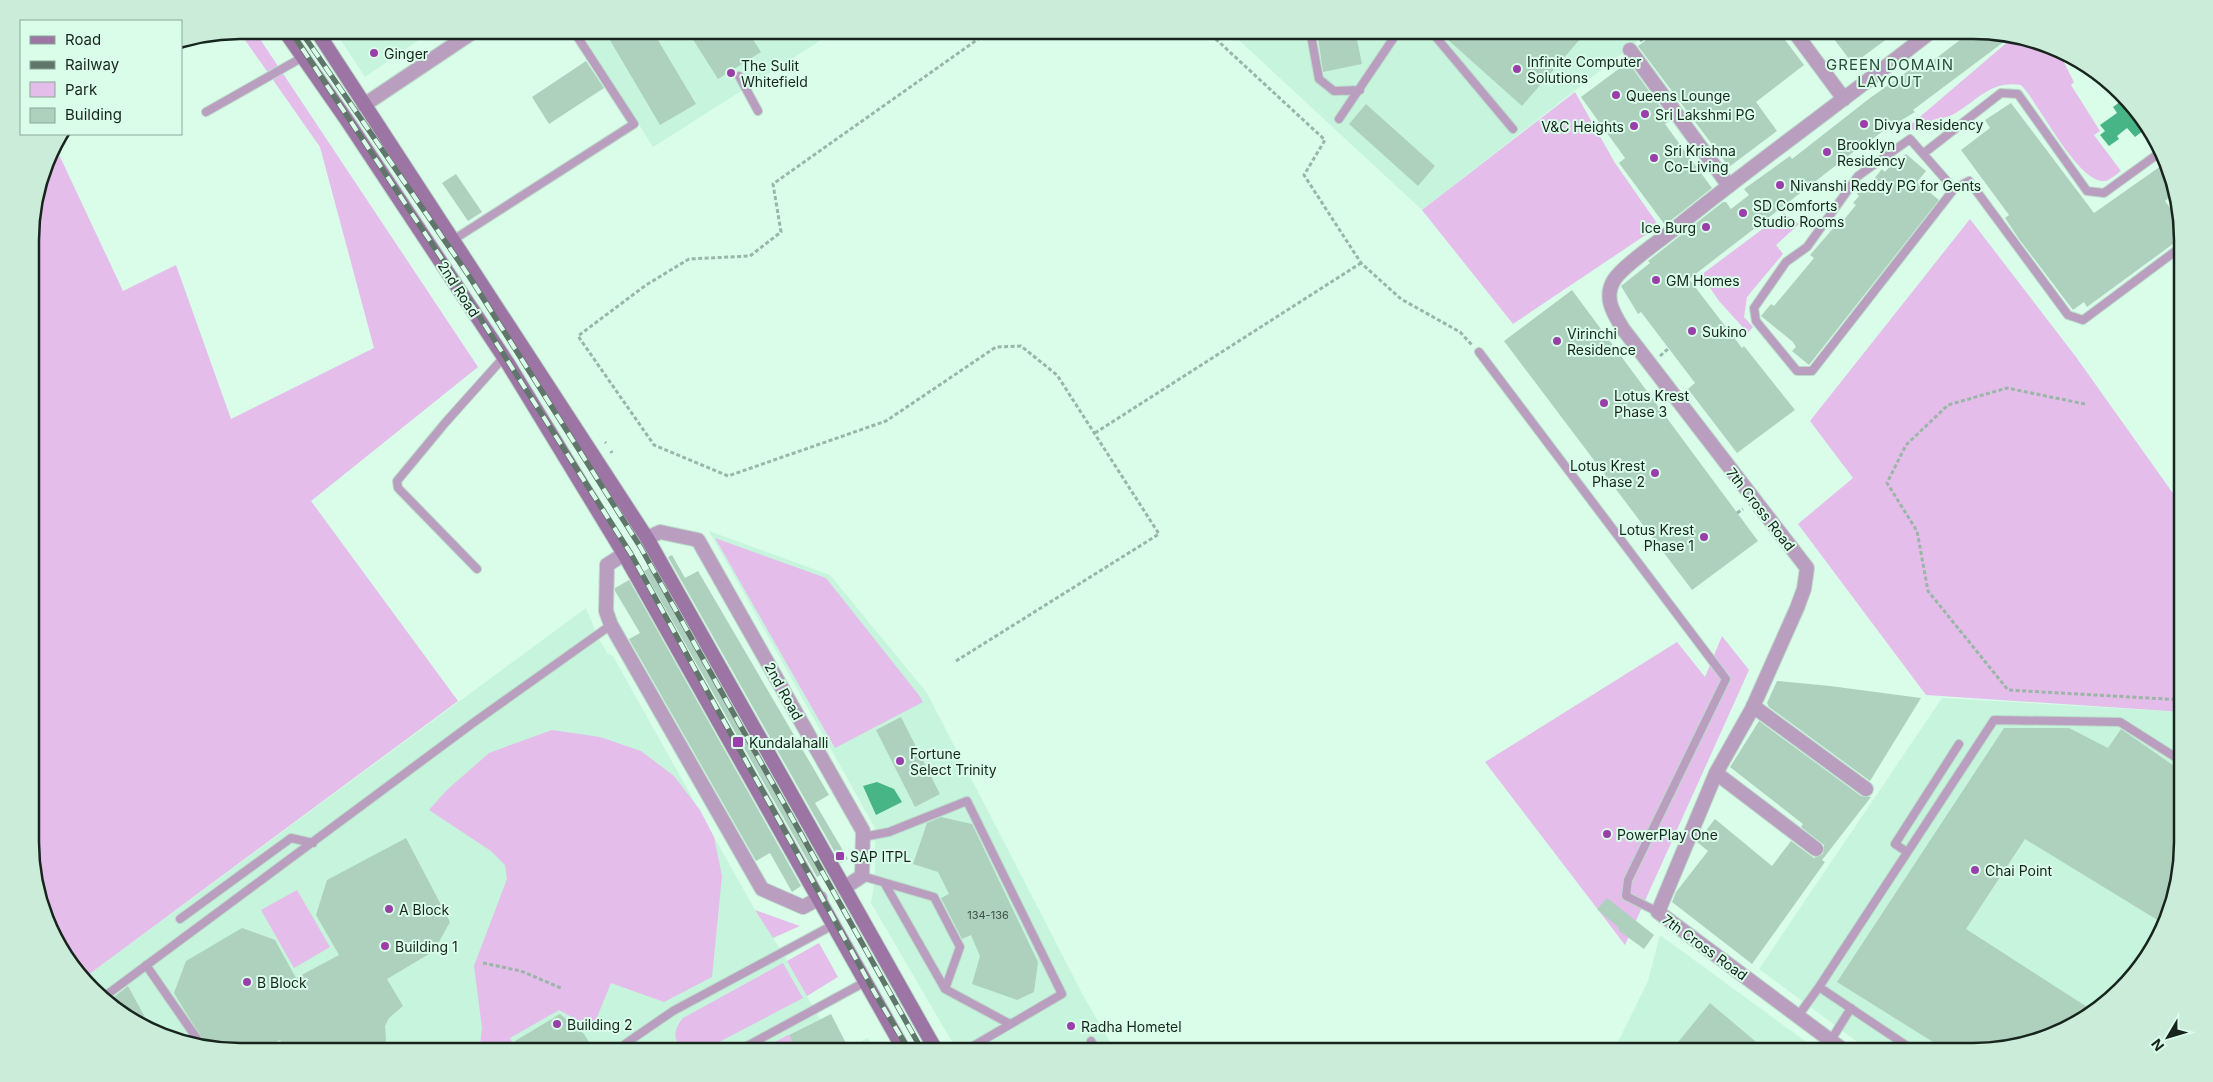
<svg xmlns="http://www.w3.org/2000/svg" width="2213" height="1082" font-family="Inter,sans-serif">
	<style>
		.built { fill: #c7f4dc }
		.green { fill: #e4bdea }
		.water { fill: #47b585 }
		.building { fill: #aed1be }
		.lines { fill: none; stroke-linecap: round; stroke-linejoin: round }
		.service-casing { stroke: #badac9; stroke-width: 10 }
		.minor-casing { stroke: #badac9; stroke-width: 16 }
		.tertiary-casing { stroke: #badac9; stroke-width: 16 }
		.secondary-casing { stroke: #badac9; stroke-width: 16 }
		.path { stroke: #99b6a6; stroke-width: 3; stroke-dasharray: 4 2.5; stroke-linecap: butt }
		.service { stroke: #ba9ebf; stroke-width: 8 }
		.minor { stroke: #ba9ebf; stroke-width: 14 }
		.tertiary { stroke: #ba9ebf; stroke-width: 14 }
		.secondary { stroke: #9d75a4; stroke-width: 14 }
		.rail-casing { stroke: #60766a; stroke-width: 5.5 }
		.rail { stroke: #d9fde9; stroke-width: 4; stroke-dasharray: 11; stroke-linecap: butt }
		.poi-dot { fill: #9a3fa9; stroke: #d9fde9; stroke-width: 2 }
		.labels { text-anchor: middle; dominant-baseline: central; stroke-width: 4; stroke-linejoin: round; paint-order: stroke }
		.number-label { font-size: 11px; fill: #3e5046 }
		.poi-label { font-size: 14px; fill: #18251e; stroke: #d9fde9; text-anchor: start }
		.street-label { font-size: 14px; fill: #18251e; stroke: #d9fde9 }
		.neighbourhood-label { font-size: 15px; letter-spacing: 1px; fill: #2c4c3c; stroke: #d9fde9 }
		.rim { fill: none; stroke: #18251e; stroke-width: 2.5 }
	</style>
	<rect width="100%" height="100%" fill="#d9fde9"/>
	<!-- built -->
	<path class="built" d="M334,30H433L365,77Z
		M580,30H837L653,147Z
		M1228,30H1650L1651,31L1422,210Z
		M709,531L830,575L927,693L1085,999L1116,1052H958L871,903L875,880V828Z
		M586,608L597,635L607,653L613,656L755,910L782,952L820,1019L789,1035L797,1052H240L147,1031L84,978Z
		M1942,698L2183,712V843L2162,935L2131,980L2090,1017L2041,1041L1987,1052H1871L1759,969Z
		M1660,935L1820,1052H1613L1648,981Z
		M868,1038L876,1052H839Z"/>
	<!-- green -->
	<path class="green" d="M238,30H254L478,367L311,501L458,701L84,978C52,952 42,908 32,870L30,226L52,147L54,144L123,291L176,265L231,419L374,348L320,147Z
		M2011,39L2032,44L2036,49L2041,46L2057,49L2074,82L2071,85L2100,131L2094,135L2121,171C2117,174 2110,180 2105,181C2078,184 2039,103 2021,85C1989,80 1977,102 1952,115C1946,118 1939,118 1933,120C1921,126 1923,137 1908,127Z
		M1575,92L1615,163L1659,226L1513,324L1422,210Z
		M1784,213L1799,224L1776,245L1783,254L1747,297L1744,317L1753,327L1748,333L1719,301L1701,275Z
		M1970,219L2076,357L2182,506L2183,712L1926,695L1798,524L1853,478L1810,421Z
		M715,538L826,578L918,694L923,702L835,748Z
		M1722,636L1749,670L1625,945L1485,762L1677,642L1705,677Z
		M552,730L600,737L641,751L674,776L700,810L714,837L722,876L712,977L664,1002L611,983L591,1032L577,1020L559,1010L510,1038L517,1052H475L480,1045L482,1028L474,966L507,879L505,865L491,851L429,810L447,790L489,753Z
		M297,890L330,947L294,968L261,910Z
		M755,910L800,926L773,938Z
		M819,943L838,977L807,996L787,961Z
		M783,963L803,998L700,1052C678,1052 667,1037 683,1018Z
		M789,1035L797,1052H756L788,1035Z"/>
	<!-- water -->
	<path class="water" d="M2124,99L2140,112L2148,127L2135,137L2127,128L2117,136L2119,139L2109,146L2100,135L2105,131L2100,125L2117,113L2113,107Z
		M877,782L894,789L902,802L876,815L863,786Z"/>
	<!-- building -->
	<path class="building" d="M604,30H652L696,104L660,125Z
		M687,30H747L761,52L718,79Z
		M1317,30H1355L1362,64L1323,72Z
		M1437,30H1588L1522,106Z
		M1660,30H1774L1780,38L1782,36L1804,65L1756,102L1777,131L1729,167L1638,46Z
		M1827,30H1899L1853,64Z
		M1973,30L2009,38L1913,110L1915,112L1892,126L1891,125L1862,147L1861,146L1689,279L1742,348L1744,346L1795,410L1737,453L1688,389L1695,383L1641,312L1638,314L1621,286L1650,263L1648,261L1723,202H1726L1731,209L1749,195L1744,189L1790,156L1792,159L1870,98L1914,67L1918,72Z
		M586,61L604,88L549,124L532,97Z
		M1628,62L1670,120L1665,124L1712,188L1665,225L1619,163L1625,158L1581,97Z
		M2011,103L2094,213L2168,161L2174,186L2169,190L2173,194L2165,201L2181,223V238L2087,307L2084,302L2073,310L2019,239L2005,218L2009,215L1961,150L1990,128L1985,120Z
		M1366,104L1435,166L1418,186L1349,124Z
		M1906,154L1926,171L1917,182L1939,200L1809,365L1792,351L1796,347L1793,342L1761,316L1771,304L1774,306L1814,258L1810,255L1836,225L1838,227L1856,205L1853,203L1859,196L1857,194L1867,183L1869,185L1882,169L1885,172L1891,165L1895,168Z
		M456,174L482,212L468,221L442,183Z
		M1572,290L1758,541L1692,590L1504,341Z
		M672,555L685,578L698,571L829,795L815,803L848,859L841,863L668,557Z
		M653,566L826,872L817,877L644,571Z
		M629,580L801,886L792,892L770,853L756,861L629,639L640,633L615,591V588Z
		M1777,681L1830,686L1921,698L1870,781L1769,707L1767,703Z
		M901,717L940,794L915,807L876,730Z
		M1759,721L1861,796L1871,797L1822,860L1825,862L1752,964L1672,902L1676,892L1708,851L1697,842L1715,819L1772,866L1791,841L1814,858L1823,854L1824,845L1801,827L1803,824L1730,767Z
		M2004,728H2069L2108,748L2121,729L2183,772V843L2164,924L2025,839L1966,929L2095,1012L2041,1041L1987,1052H1949L1837,982Z
		M941,817L972,824L1038,962L1034,992L1017,1000L972,984L980,956L971,935L962,939L941,898L949,894L938,872L913,864L927,823Z
		M406,838L450,922L434,951L387,979L403,1006L389,1018L385,1026L386,1040L383,1052H286L280,1040L255,1052H240L205,1044L174,993L186,961L242,928L275,940L296,978L339,955L316,915L327,880Z
		M1607,898L1654,935L1644,949L1618,930L1619,928L1597,909Z
		M128,986L153,1032L147,1030L110,1000Z
		M1710,1003L1768,1052H1670Z
		M560,1014L584,1034L595,1052H522L515,1041Z
		M831,1014L848,1047L839,1052H797L789,1035Z"/>
	<g class="lines">
		<defs>
			<path id="service" d="M1310,30L1319,79L1334,91L1360,90
				M1430,30L1513,129
				M739,76L758,111
				M206,112L303,57
				M1339,119L1399,30
				M1924,153L2001,93L2018,94L2087,191L2104,193L2162,151
				M1954,189L1910,139L1858,176L1807,247L1786,262L1754,308L1756,321L1797,371H1812L1954,189L1969,181L2068,315L2083,320L2181,247
				M453,240L634,124L573,30
				M1479,352L1726,679L1628,880L1626,896L1658,912
				M477,569L398,488L397,481L445,423L504,357
				M863,837L889,832L967,801L1062,994L963,1052
				M1907,852L1895,844L1959,744
				M862,876L934,897L960,947L945,989
				M885,884L945,989L1010,1024
				M180,919L291,838L313,843
				M146,965L200,1043
				M105,996L473,723L611,625
				M1798,1016L1819,987
				M1831,1040L1851,1008
				M1091,1041L1097,1052
				M629,1052L625,1044L673,1011L835,924
				M736,1052L865,982
				M1916,1052L1819,987L1994,720L2120,722L2183,762"/>
			<path id="minor" d="M1793,30L1844,99
				M1630,50L1729,186
				M647,538L660,532L698,540L863,831L862,876L844,888
				M624,554L607,565L606,611L611,625L762,889L803,907L820,898
				M1753,706L1866,789
				M1716,773L1816,849
				M1846,1052L1658,912L1716,773L1752,709L1797,608L1804,589L1807,568L1623,329C1614,314 1603,298 1614,280C1623,265 1668,235 1683,222C1765,156 1851,95 1933,30"/>
			<path id="tertiary" d="M364,105L476,30"/>
			<path id="secondary" d="M284,30L346,119L507,362L624,554L905,1052
				M316,30L647,538L937,1052"/>
		</defs>
		<!-- service casing -->
		<use href="#service" class="service-casing"/>
		<!-- minor casing -->
		<use href="#minor" class="minor-casing"/>
		<!-- tertiary casing -->
		<use href="#tertiary" class="tertiary-casing"/>
		<!-- secondary casing -->
		<use href="#secondary" class="secondary-casing"/>
		<!-- path -->
		<path class="path" d="M1206,30L1325,140L1304,175L1361,263L1401,299L1460,332L1472,345
			M1640,41L1653,30
			M1660,356L1669,348
			M2085,404L2007,388L1948,405L1906,445L1887,483L1917,531L1928,591L2008,690L2183,700
			M1095,433L1361,263
			M605,442L606,443
			M611,451L612,453
			M1737,513L1743,509
			M956,661L1159,534L1057,375L1021,346L996,347L886,421L728,476L654,445L578,336L646,285L689,259L750,256L781,232L773,184L991,30
			M483,963L521,971L561,988"/>
		<!-- service -->
		<use href="#service" class="service"/>
		<!-- minor -->
		<use href="#minor" class="minor"/>
		<!-- tertiary -->
		<use href="#tertiary" class="tertiary"/>
		<!-- secondary -->
		<use href="#secondary" class="secondary"/>
		<defs>
			<path id="rail" d="M290,30L458,283L631,554L876,995L910,1052
				M300,30L469,276L641,548L923,1052"/>
		</defs>
		<!-- rail casing -->
		<use href="#rail" class="rail-casing"/>
		<!-- rail -->
		<use href="#rail" class="rail"/>
	</g>
	<!-- markers -->
	<g class="poi-dot">
		<circle cx="374" cy="53" r="5"/>
		<circle cx="1517" cy="69" r="5"/>
		<circle cx="731" cy="73" r="5"/>
		<circle cx="1616" cy="95" r="5"/>
		<circle cx="1645" cy="114" r="5"/>
		<circle cx="1864" cy="124" r="5"/>
		<circle cx="1634" cy="126" r="5"/>
		<circle cx="1827" cy="152" r="5"/>
		<circle cx="1654" cy="158" r="5"/>
		<circle cx="1780" cy="185" r="5"/>
		<circle cx="1743" cy="213" r="5"/>
		<circle cx="1706" cy="227" r="5"/>
		<circle cx="1656" cy="280" r="5"/>
		<circle cx="1692" cy="331" r="5"/>
		<circle cx="1557" cy="341" r="5"/>
		<circle cx="1604" cy="403" r="5"/>
		<circle cx="1655" cy="473" r="5"/>
		<circle cx="1704" cy="537" r="5"/>
		<rect x="732" y="736" width="12" height="12" rx="2.5"/>
		<circle cx="900" cy="761" r="5"/>
		<circle cx="1607" cy="834" r="5"/>
		<rect x="835" y="851" width="10" height="10" rx="2.5"/>
		<circle cx="1975" cy="870" r="5"/>
		<circle cx="389" cy="909" r="5"/>
		<circle cx="385" cy="946" r="5"/>
		<circle cx="247" cy="982" r="5"/>
		<circle cx="557" cy="1024" r="5"/>
		<circle cx="1071" cy="1026" r="5"/>
	</g>
	<g class="labels">
		<!-- number labels -->
		<g class="number-label">
			<text x="988" y="915">134-136</text>
		</g>
		<!-- poi labels -->
		<g class="poi-label">
			<text x="384" y="53">Ginger</text>
			<text x="1527" y="61">Infinite Computer<tspan x="1527" dy="16">Solutions</tspan></text>
			<text x="741" y="65">The Sulit<tspan x="741" dy="16">Whitefield</tspan></text>
			<text x="1626" y="95">Queens Lounge</text>
			<text x="1655" y="114">Sri Lakshmi PG</text>
			<text x="1874" y="124">Divya Residency</text>
			<text x="1624" y="126" text-anchor="end">V&amp;C Heights</text>
			<text x="1837" y="144">Brooklyn<tspan x="1837" dy="16">Residency</tspan></text>
			<text x="1664" y="150">Sri Krishna<tspan x="1664" dy="16">Co-Living</tspan></text>
			<text x="1790" y="185">Nivanshi Reddy PG for Gents</text>
			<text x="1753" y="205">SD Comforts<tspan x="1753" dy="16">Studio Rooms</tspan></text>
			<text x="1696" y="227" text-anchor="end">Ice Burg</text>
			<text x="1666" y="280">GM Homes</text>
			<text x="1702" y="331">Sukino</text>
			<text x="1567" y="333">Virinchi<tspan x="1567" dy="16">Residence</tspan></text>
			<text x="1614" y="395">Lotus Krest<tspan x="1614" dy="16">Phase 3</tspan></text>
			<text x="1645" y="465" text-anchor="end">Lotus Krest<tspan x="1645" dy="16">Phase 2</tspan></text>
			<text x="1694" y="529" text-anchor="end">Lotus Krest<tspan x="1694" dy="16">Phase 1</tspan></text>
			<text x="749" y="742">Kundalahalli</text>
			<text x="910" y="753">Fortune<tspan x="910" dy="16">Select Trinity</tspan></text>
			<text x="1617" y="834">PowerPlay One</text>
			<text x="850" y="856">SAP ITPL</text>
			<text x="1985" y="870">Chai Point</text>
			<text x="399" y="909">A Block</text>
			<text x="395" y="946">Building 1</text>
			<text x="257" y="982">B Block</text>
			<text x="567" y="1024">Building 2</text>
			<text x="1081" y="1026">Radha Hometel</text>
		</g>
		<!-- street labels -->
		<g class="street-label">
			<text transform="translate(459 289) rotate(57)">2nd Road</text>
			<text transform="translate(1761 509) rotate(52)">7th Cross Road</text>
			<text transform="translate(784 691) rotate(61)">2nd Road</text>
			<text transform="translate(1705 947) rotate(36)">7th Cross Road</text>
		</g>
		<!-- neighbourhood labels -->
		<g class="neighbourhood-label">
			<text x="1890" y="64">GREEN DOMAIN<tspan x="1890" dy="17">LAYOUT</tspan></text>
		</g>
	</g>
	<!-- crop -->
	<path d="M0 0H2213V1082H0ZM240 39H1973A201 201 0 0 1 2174 240V842A201 201 0 0 1 1973 1043H240A201 201 0 0 1 39 842V240A201 201 0 0 1 240 39Z" fill="#caecd9" fill-rule="evenodd"/>
	<path class="rim" d="M240 39H1973A201 201 0 0 1 2174 240V842A201 201 0 0 1 1973 1043H240A201 201 0 0 1 39 842V240A201 201 0 0 1 240 39Z"/>
	<!-- legend -->
	<rect x="20" y="20" width="162" height="115" fill="#d9fde9" stroke="#8ca798"/>
	<rect x="30" y="36" width="25" height="8" fill="#9d75a4" stroke="#8ca798"/>
	<text x="65" y="45" font-size="15" fill="#18251e">Road</text>
	<rect x="30" y="61" width="25" height="8" fill="#60766a" stroke="#8ca798"/>
	<text x="65" y="70" font-size="15" fill="#18251e">Railway</text>
	<rect x="30" y="82" width="25" height="15" fill="#e4bdea" stroke="#8ca798"/>
	<text x="65" y="95" font-size="15" fill="#18251e">Park</text>
	<rect x="30" y="108" width="25" height="15" fill="#aed1be" stroke="#8ca798"/>
	<text x="65" y="120" font-size="15" fill="#18251e">Building</text>
	<!-- north arrow -->
	<g transform="translate(2168 1037) rotate(232)" stroke="#d9fde9" stroke-width="4" paint-order="stroke">
	<path d="M0-4L9 19L0 12L-9 19Z" fill="#18251e"/>
	<text y="-8" font-size="14" font-weight="bold" text-anchor="middle" fill="#18251e">N</text>
	</g>
</svg>
